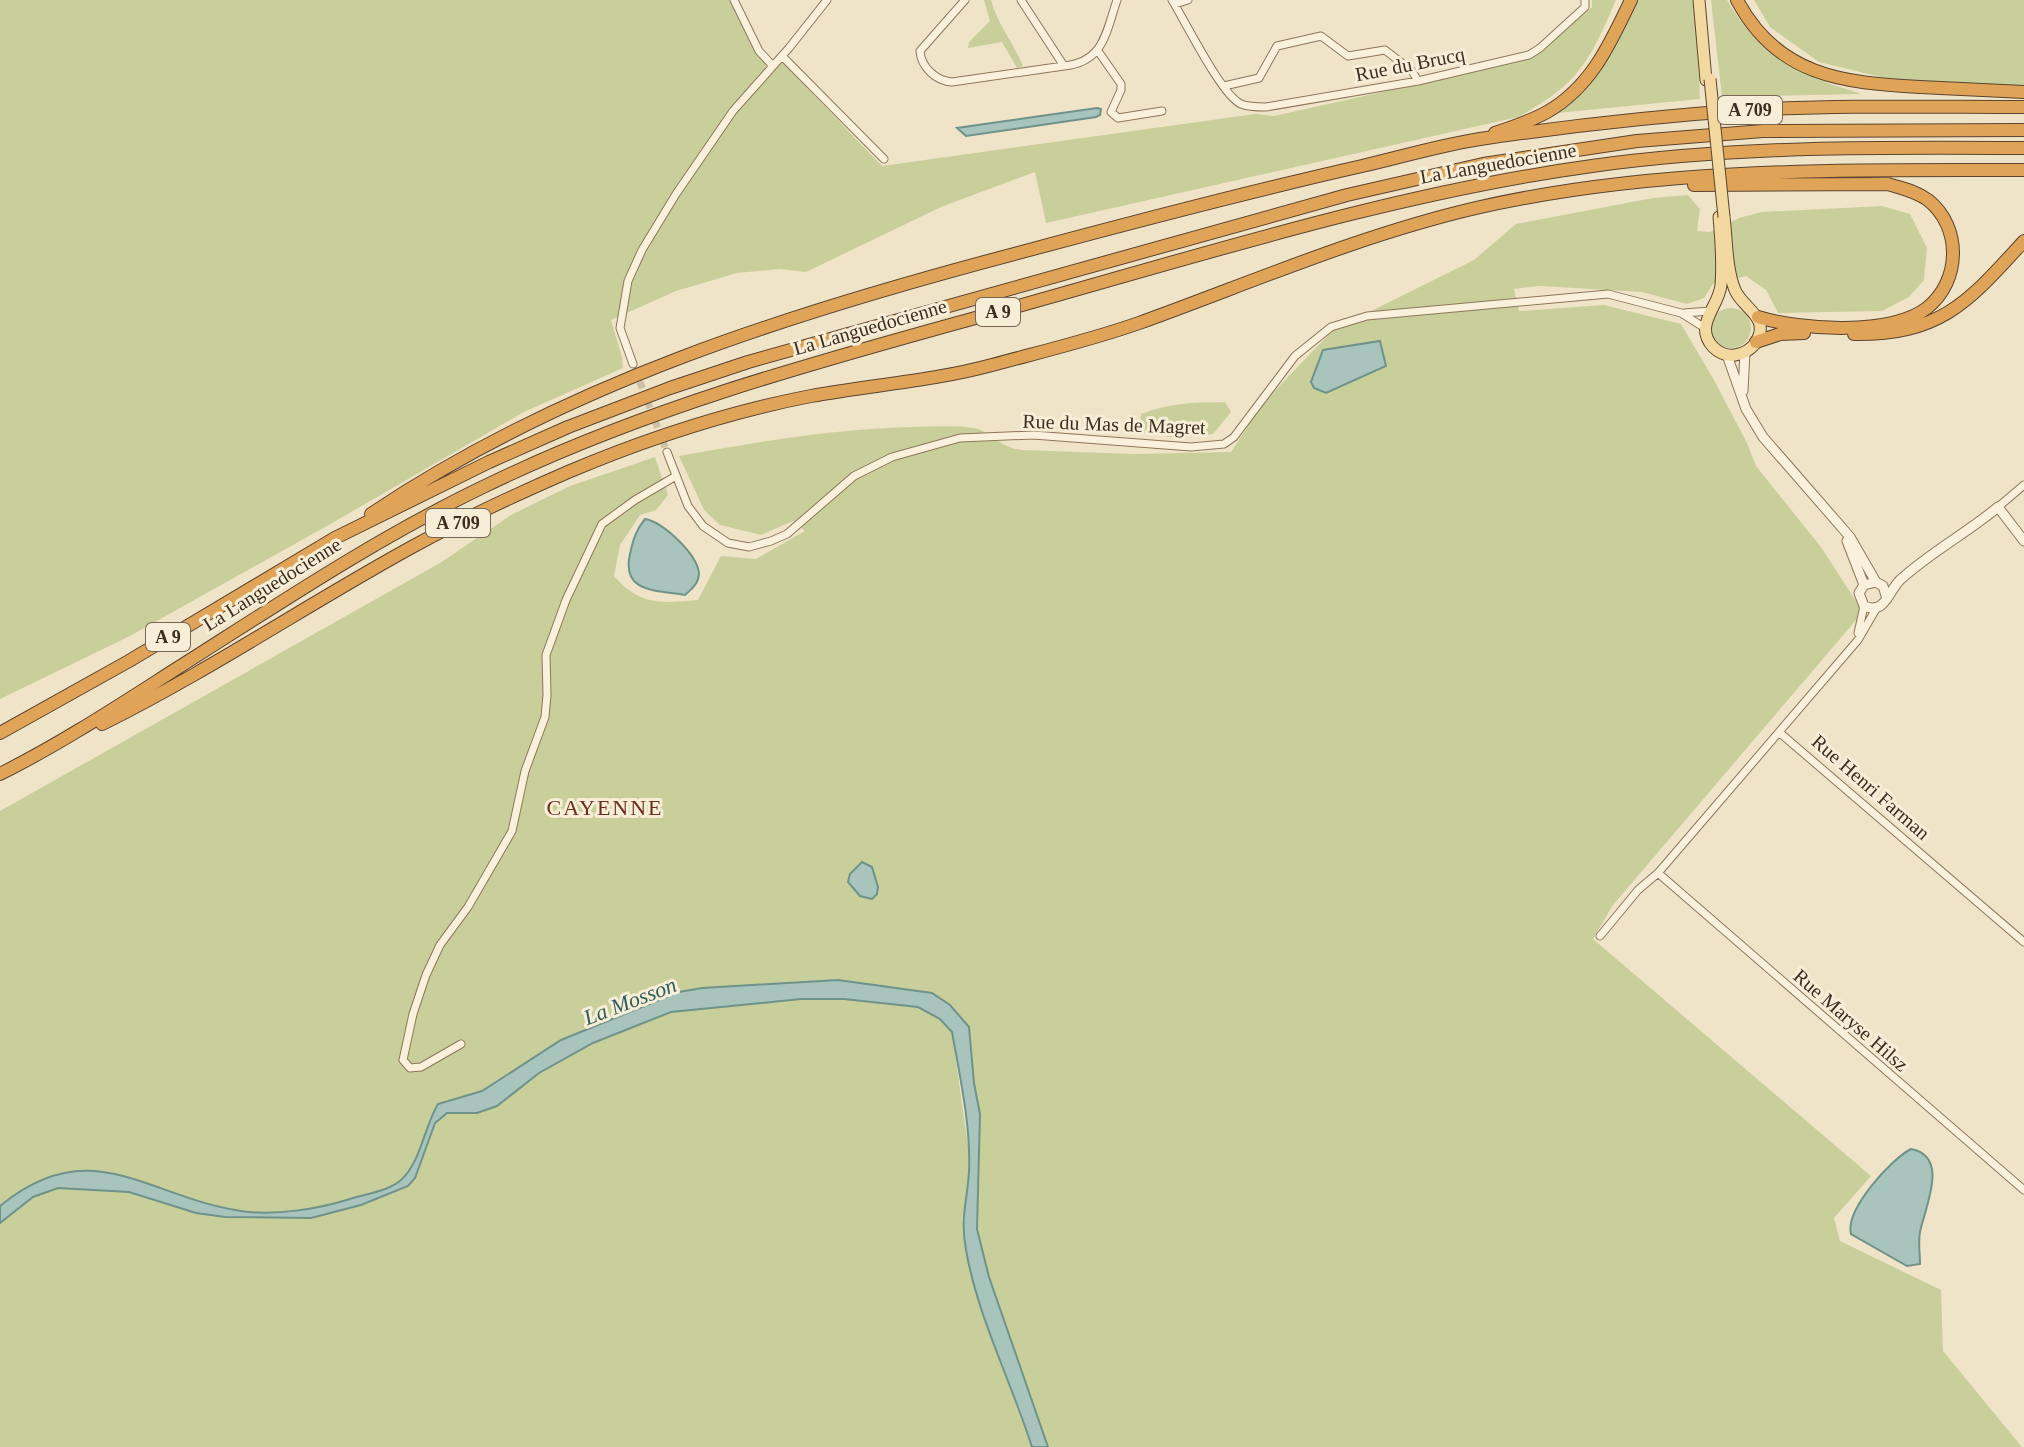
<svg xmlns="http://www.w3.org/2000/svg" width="2024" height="1447" font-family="Georgia,serif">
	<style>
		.green { fill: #c9cf9b }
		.water { fill: #a9c4bc; stroke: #6f938a; stroke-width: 2 }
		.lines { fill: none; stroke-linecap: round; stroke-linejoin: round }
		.minor-tunnel { stroke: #ccc0a6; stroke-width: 7; stroke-dasharray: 7 3.5; stroke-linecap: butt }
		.minor-casing { stroke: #8d765c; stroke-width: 9 }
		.tertiary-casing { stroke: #8d765c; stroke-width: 11 }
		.primary-casing { stroke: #5b4430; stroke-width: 13 }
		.motorway-casing { stroke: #5b4430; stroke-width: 14 }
		.minor { stroke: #faf1dc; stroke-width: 7 }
		.tertiary { stroke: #faf1dc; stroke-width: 9 }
		.primary { stroke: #f3d9a0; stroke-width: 11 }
		.motorway { stroke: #e0a458; stroke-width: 12 }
		.primary-bridge-casing { stroke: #5b4430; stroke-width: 13; stroke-linecap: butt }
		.primary-bridge { stroke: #f3d9a0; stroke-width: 11 }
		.labels { text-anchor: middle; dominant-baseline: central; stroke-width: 6; stroke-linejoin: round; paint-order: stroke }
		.shield { fill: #f7eed8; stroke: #756857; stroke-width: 2 }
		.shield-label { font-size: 18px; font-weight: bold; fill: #3d2e20 }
		.street-label { font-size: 20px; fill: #3d2e20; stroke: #f7eed8 }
		.neighbourhood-label { font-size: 22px; letter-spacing: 2px; fill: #6b2e1e; stroke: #f7eed8 }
		.water-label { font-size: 22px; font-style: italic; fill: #2f5d5a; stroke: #f7eed8 }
	</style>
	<rect width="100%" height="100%" fill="#f0e4c8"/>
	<!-- green -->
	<path class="green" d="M0,0H731L759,56L783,63L882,166L1255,114L1274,116L1495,67L1535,55L1592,7V0H1616C1589,62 1580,83 1518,117L1046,223L1035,172L941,207L806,272L780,269L737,273L676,291L611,320L622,357L623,368L524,412L334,522L130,636L0,699Z
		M984,0H991C999,27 1013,42 1023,66L1017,68L1002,42L968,48L969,42L990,21Z
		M1635,0H1696L1700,99L1557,113L1584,92L1605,60Z
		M1711,0H1727C1762,60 1798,75 1862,94L1722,97Z
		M1754,0H2024V88L1901,82L1819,62L1770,27Z
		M1688,195L1700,209L1697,231L1710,232L1739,218L1761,212L1882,206L1910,214L1927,248L1924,280L1909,297L1882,311L1778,313L1766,290L1746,276L1713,284L1704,298L1687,304L1642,292L1540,286L1514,289L1519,311L1604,305L1681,324L1714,380L1747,443L1756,466L1821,547L1863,612L1613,905L1593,939L1871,1176L1834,1218L1840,1241L1941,1290L1943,1351L2022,1447H1048L989,1277L977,1229L980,1113L974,1083L969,1027L945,1002L932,993L838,980L702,988L679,992L561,1040L503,1076L482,1091L438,1104C424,1127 421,1162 401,1180C390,1190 369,1192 355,1197C323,1208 276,1216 241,1211C147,1197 91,1131 0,1206V811L440,563L511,515L570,486L655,457L668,495L656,510L640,515L620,545L614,576C640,606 661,603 698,600L721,556L756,559L805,531L793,521L761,535L720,525L704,510L679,456C756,442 833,429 911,427C931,427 953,425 973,428C990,430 999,448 1022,450L1136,454L1231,452L1262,404L1333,330L1474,260L1516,224L1653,198Z
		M1711 328a20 20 0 1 1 40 0a20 20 0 1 1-40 0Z
		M1225,402L1231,412L1213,434L1177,438L1139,432L1141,414C1174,402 1191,403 1225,402Z
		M801,999H844L918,1007L940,1019L952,1032L968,1146L969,1173L962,1220L993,1344L1032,1447H0V1223L33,1197L58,1188L129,1192L196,1213L225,1217L311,1218L361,1205L408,1186L415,1177L435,1123L447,1113H477L497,1106L539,1073L593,1043L671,1012Z"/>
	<!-- water -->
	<path class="water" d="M1097,108L1101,109L1100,115L1096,117L966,136L957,128Z
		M1380,341L1386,366L1326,393L1314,388L1311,382L1323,350Z
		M645,519C663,522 697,554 699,573C699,583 692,589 685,595C656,590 621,593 630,554C633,540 636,530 645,519Z
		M862,862L872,867L878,887L877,894L872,899L860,896L848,882L850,874Z
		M838,980L932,993L950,1005L969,1027L974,1083L980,1114L977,1229L989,1277L1048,1447H1032C1011,1381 978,1318 966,1250C960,1217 967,1203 969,1172C971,1126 960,1077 952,1032L940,1019L918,1007L844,999H801L671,1012L593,1043L539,1073L497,1106L477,1113H447L435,1123L415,1178L408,1186L361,1205L311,1218L225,1217L196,1213L129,1192L58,1188L33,1197L0,1223V1206C91,1131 147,1197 241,1211C275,1216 318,1209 350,1199C365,1194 389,1191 401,1180C421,1162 424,1127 438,1104L482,1091L561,1040L679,992L702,988Z
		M1911,1149C1950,1156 1925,1207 1920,1232C1918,1242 1920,1253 1920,1264L1907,1266L1851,1234C1845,1210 1890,1160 1911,1149Z"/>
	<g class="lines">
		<!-- minor-tunnel -->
		<path class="minor-tunnel" d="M636,372L667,452"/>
		<defs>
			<path id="minor" d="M734,0L759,51L772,65
				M965,0L920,51C921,67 936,81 952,82L1064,66
				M1021,0L1064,66C1104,62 1106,32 1117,0
				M1172,0C1185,21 1222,96 1241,104C1248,107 1257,107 1266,107L1418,81L1529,55L1540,48L1585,7V0
				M1175,4L1188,0
				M1098,51L1121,84V90L1111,112L1118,118L1162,111
				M782,56L884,159
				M1224,86L1259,78L1277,46L1321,36L1348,56L1385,50L1412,71L1418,81
				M1684,313L1710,311
				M633,364L620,328L628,281L642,250L676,194L733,111L789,48L827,0
				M667,452L688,506L703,526L728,543L749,547L771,541L787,534L854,476L892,457L960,438L1033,435L1191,447L1224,444L1234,437L1295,356L1331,327L1367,316L1608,294L1681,313L1705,328
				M1998,507L2024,485
				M1858,633L1864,606
				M1780,733L2024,942
				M1658,873L2024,1190
				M1600,936L1638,890L1658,873L1858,640L1876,609
				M461,1044L421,1067L410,1068L403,1060L413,1014L426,975L440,945L468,907L512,831L525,771L545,717L547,695L546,655L566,600L602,524L635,500L676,476"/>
			<path id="tertiary" d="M1727,355L1746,409L1763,437L1850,537L1876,582
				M1743,391L1745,352
				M1847,541L1864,585
				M1887,599L1883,586L1876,582L1864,585L1859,593L1864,606C1885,615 1888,592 1900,580C1929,553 1967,533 1998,507L2024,541"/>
			<path id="primary" d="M1699,0L1706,80
				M1719,217C1721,240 1723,262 1721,285C1719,307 1693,325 1713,347C1719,353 1727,356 1735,355C1743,354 1752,349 1756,342C1771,317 1743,309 1735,290C1726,268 1727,240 1724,217"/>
			<path id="motorway" d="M1737,0C1777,76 1843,83 1920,87C1955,89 1989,90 2024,92
				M1495,133C1513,127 1531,121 1547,112C1591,87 1610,44 1631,0
				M1694,185L1888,184C1901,188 1916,191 1928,200C1962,227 1961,281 1927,308C1890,336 1801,330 1758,317
				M1854,334C1942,335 1969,301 2024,241
				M1756,342L1780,334L1804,333
				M371,514C566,383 794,312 1018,253C1133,222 1247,192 1362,166C1401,157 1441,145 1480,139C1569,126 1658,116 1747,110C1839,105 1932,107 2024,107
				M102,724C209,671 308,604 412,547C463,519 515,495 568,472C646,439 728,412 811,396C871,385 933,381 992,365C1040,352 1091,340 1139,323C1250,283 1360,235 1476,208C1655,167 1842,170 2024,170
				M0,733L129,661L335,538L489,462L568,427L670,388L748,362L1347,195L1483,164L1637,141L1763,131L2024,130
				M0,774C62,743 118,706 176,669C277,605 375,539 483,487C653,404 834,357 1015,307C1205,254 1396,193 1592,166C1735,146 1880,147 2024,148"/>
		</defs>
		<!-- minor casing -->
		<use href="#minor" class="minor-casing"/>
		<!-- tertiary casing -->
		<use href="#tertiary" class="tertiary-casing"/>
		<!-- primary casing -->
		<use href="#primary" class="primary-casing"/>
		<!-- motorway casing -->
		<use href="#motorway" class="motorway-casing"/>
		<!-- minor -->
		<use href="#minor" class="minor"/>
		<!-- tertiary -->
		<use href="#tertiary" class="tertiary"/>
		<!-- primary -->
		<use href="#primary" class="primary"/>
		<!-- motorway -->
		<use href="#motorway" class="motorway"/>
		<defs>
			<path id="primary-bridge" d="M1710,79L1724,217"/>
		</defs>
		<!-- primary-bridge casing -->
		<use href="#primary-bridge" class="primary-bridge-casing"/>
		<!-- primary-bridge -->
		<use href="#primary-bridge" class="primary-bridge"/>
	</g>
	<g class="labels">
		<!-- shield labels -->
		<g class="shield">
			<rect x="1718" y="96" width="64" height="28" rx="6"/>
			<rect x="976" y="298" width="44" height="28" rx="6"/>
			<rect x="426" y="509" width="64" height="28" rx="6"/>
			<rect x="146" y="623" width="44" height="28" rx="6"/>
		</g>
		<g class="shield-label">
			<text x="1750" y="110">A 709</text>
			<text x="998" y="312">A 9</text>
			<text x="458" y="523">A 709</text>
			<text x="168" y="637">A 9</text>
		</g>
		<!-- street labels -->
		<g class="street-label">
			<text transform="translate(1410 64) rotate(-11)">Rue du Brucq</text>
			<text transform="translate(1498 163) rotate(-10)">La Languedocienne</text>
			<text transform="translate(870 327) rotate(-16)">La Languedocienne</text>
			<text transform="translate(1114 424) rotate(2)">Rue du Mas de Magret</text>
			<text transform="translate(272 584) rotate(-32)">La Languedocienne</text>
			<text transform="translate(1871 787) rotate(41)">Rue Henri Farman</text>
			<text transform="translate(1851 1020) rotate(41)">Rue Maryse Hilsz</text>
		</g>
		<!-- neighbourhood labels -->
		<g class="neighbourhood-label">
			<text x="605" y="807">CAYENNE</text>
		</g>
		<!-- water labels -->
		<g class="water-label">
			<text transform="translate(630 1001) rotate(-21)">La Mosson</text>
		</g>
	</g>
</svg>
